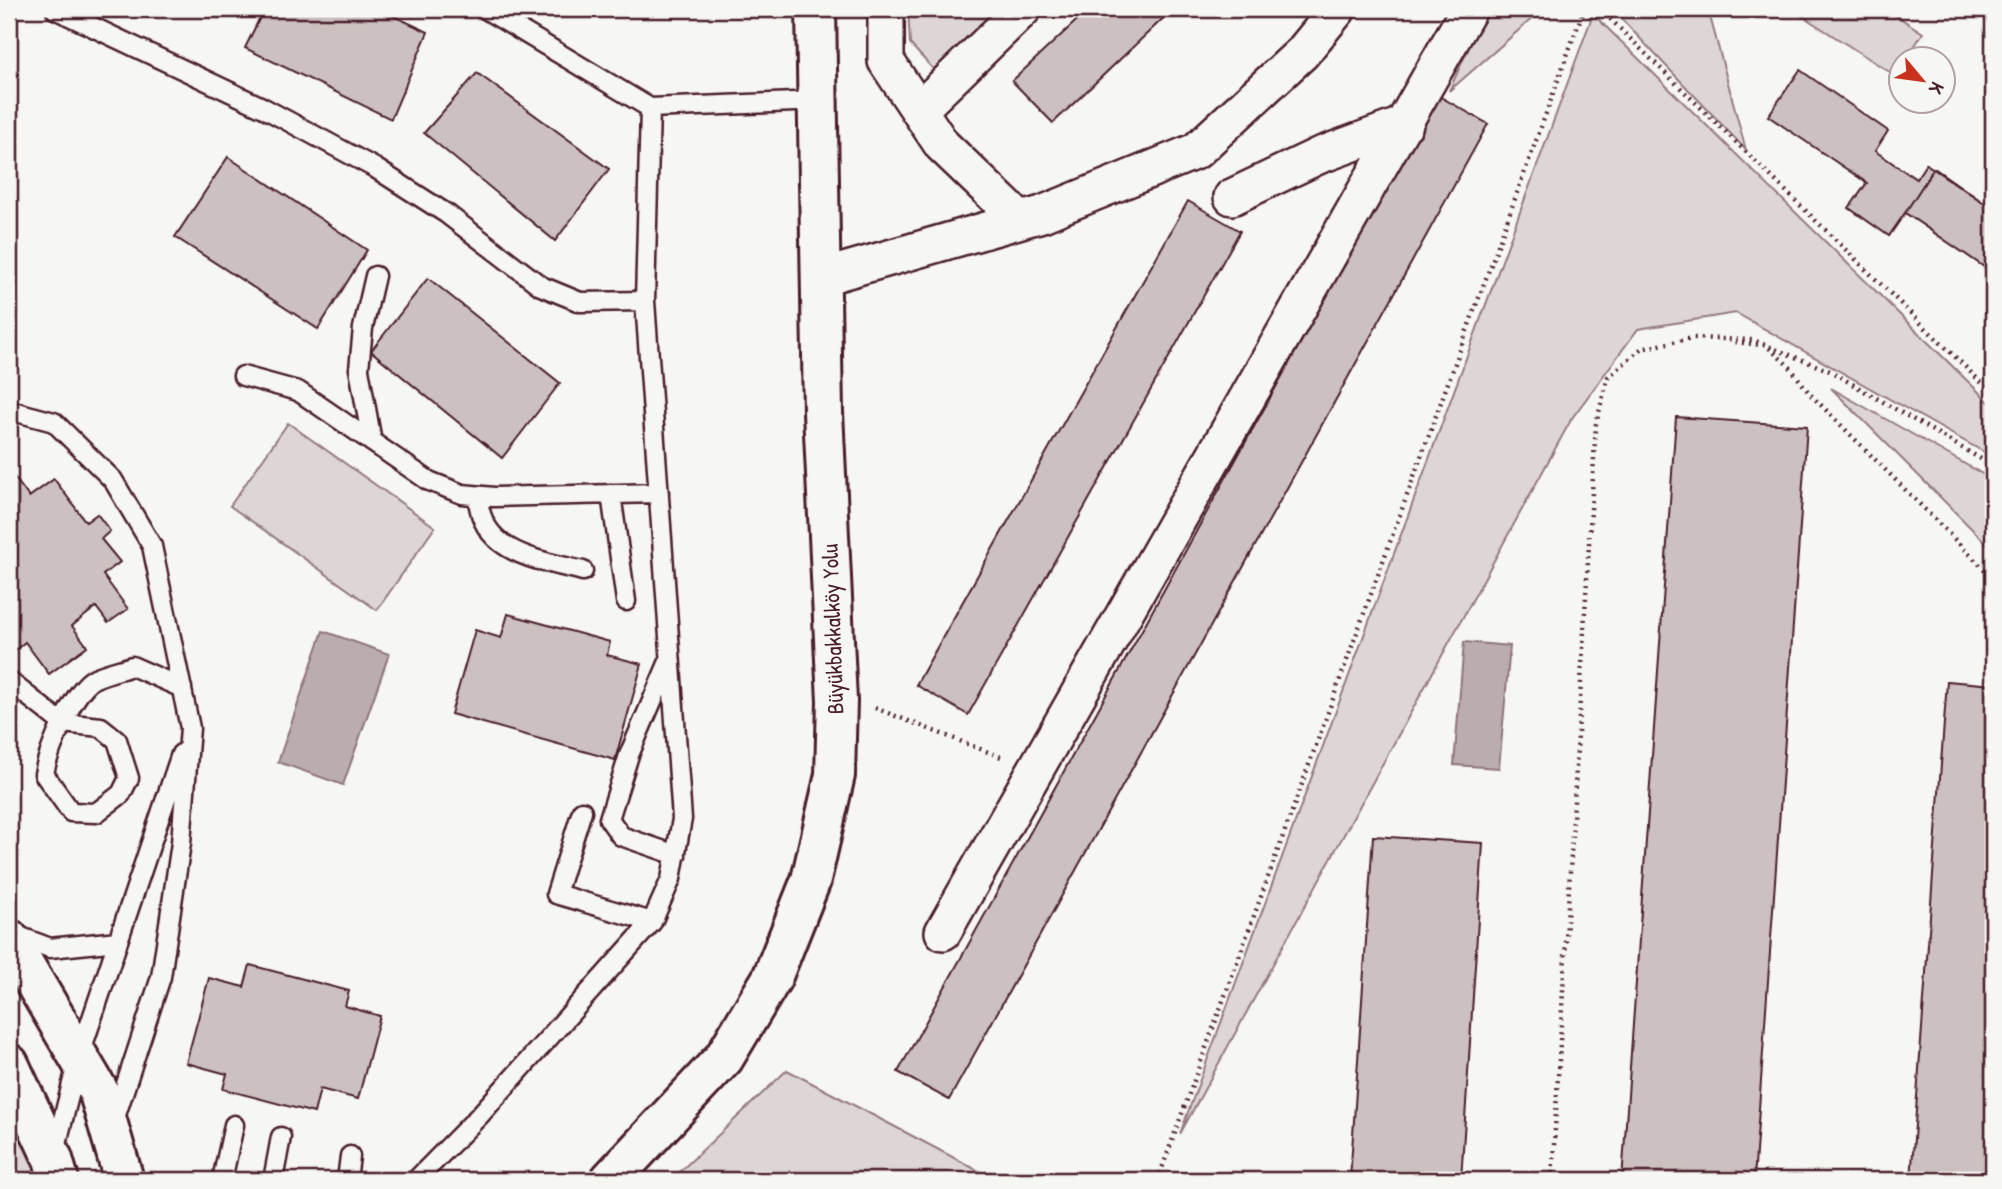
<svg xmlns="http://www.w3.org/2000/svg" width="2002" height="1189" font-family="'Patrick Hand',sans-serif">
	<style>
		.green { fill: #ddd6d5; stroke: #947a80; stroke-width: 2 }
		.water { fill: #bbadae; stroke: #8e747a; stroke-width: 2 }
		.building { fill: #ccc1c0; stroke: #4a1f2b; stroke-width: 2 }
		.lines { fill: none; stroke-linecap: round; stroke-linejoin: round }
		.lane-casing { stroke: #4a1f2b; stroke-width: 23 }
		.street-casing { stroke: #4a1f2b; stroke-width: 40 }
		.secondary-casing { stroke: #4a1f2b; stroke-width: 44 }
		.path { stroke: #4a1f2b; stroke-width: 4.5; stroke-dasharray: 2 5; stroke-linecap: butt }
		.lane { stroke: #f6f6f2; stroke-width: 18 }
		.street { stroke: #f6f6f2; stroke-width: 35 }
		.secondary { stroke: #f6f6f2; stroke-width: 38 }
		.labels { text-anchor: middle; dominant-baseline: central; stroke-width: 5; stroke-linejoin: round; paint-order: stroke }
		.street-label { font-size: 23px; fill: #4a1f2b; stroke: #f6f6f2 }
	</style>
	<rect width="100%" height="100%" fill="#f6f6f2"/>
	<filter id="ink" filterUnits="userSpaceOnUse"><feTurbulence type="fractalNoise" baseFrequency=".0143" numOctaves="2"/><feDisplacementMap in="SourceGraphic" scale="14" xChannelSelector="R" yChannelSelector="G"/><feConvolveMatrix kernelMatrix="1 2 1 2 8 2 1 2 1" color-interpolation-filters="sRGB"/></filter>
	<g filter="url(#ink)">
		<!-- green -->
		<path class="green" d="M908,9H1000L935,71L910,44Z
			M1486,9H1543L1449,91Z
			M1612,9H1708L1746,150Z
			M1798,9H1886L1923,33L1906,59L1900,60L1896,76L1796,12Z
			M1593,14L1993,406V457L1736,313L1638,329L1572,418L1180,1134Z
			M1831,388L1993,480V550Z
			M288,423L435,527L377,610L230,506Z
			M787,1070L996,1180H671Z
			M9,1088L46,1180H9Z"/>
		<!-- water -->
		<path class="water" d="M323,631L389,654L343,785L278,762Z
			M1464,642L1510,646L1499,768L1454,765Z"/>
		<!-- building -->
		<path class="building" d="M199,9H224L219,18Z
			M264,9H379L428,32L391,119L245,48Z
			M1089,9H1173L1053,123L1012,81Z
			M1800,70L1888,131L1875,151L1916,179L1926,164L1993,209V273L1905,213L1889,236L1849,208L1867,183L1768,116Z
			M477,73L609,169L555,241L424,133Z
			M1437,95L1488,124L949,1100L898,1072Z
			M228,157L367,250L318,329L175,237Z
			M1934,168L1993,209V273L1905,213Z
			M1188,201L1240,231L968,715L916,685Z
			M428,278L560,383L502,458L371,351Z
			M1676,417L1807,426L1754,1180H1622Z
			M9,470L29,497L54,479L86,522L97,514L110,531L101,539L120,562L103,575L128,609L108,623L96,607L72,626L87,646L49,674L25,642L13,652L9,646Z
			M508,614L610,642L607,655L642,664L615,760L451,714L475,630L501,638Z
			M1947,681L1993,685V1180H1911Z
			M1373,836L1483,843L1461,1180H1350Z
			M250,965L349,991L345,1006L380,1016L358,1099L320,1089L314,1113L223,1089L227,1074L186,1063L209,978L244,987Z"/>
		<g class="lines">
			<defs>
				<path id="lane" d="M55,9L262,107L375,168L447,214L541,286L580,302L645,301
					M485,9L650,108L818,101
					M243,376L298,391L429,481L462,494L494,497L659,493
					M9,410L54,422L113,480L152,546L190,728L181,843L161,977L114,1121
					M372,442L359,369L363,328L375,276
					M611,494L626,601
					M478,497C481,554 539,560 583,571
					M670,659L629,755L609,819L621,836L676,855
					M9,681L62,723L101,727L117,740L129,778L121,794L96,813L71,812L44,774C48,752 74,688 95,678C106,673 120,670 132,666L182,688
					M582,811L556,894L652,922
					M13,934L50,948L118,941
					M55,1151L78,1060L181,754
					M222,1180L234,1125
					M273,1180L281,1137
					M347,1180L350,1156
					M416,1180L479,1116L652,922L671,879L682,819L645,301L650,108"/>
				<path id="street" d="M886,9V61L942,145L1020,220
					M919,110L1023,9
					M1232,197L1318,156L1405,124
					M823,277L1042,214L1196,151L1302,53L1338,9
					M943,932L1469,9"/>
				<path id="secondary" d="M9,939L98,1090L124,1180
					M9,1064L53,1159L59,1180
					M610,1180L724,1058L772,978L811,880L835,775L837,701L823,412L816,9"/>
			</defs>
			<!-- lane casing -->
			<use href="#lane" class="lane-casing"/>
			<!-- street casing -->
			<use href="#street" class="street-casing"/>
			<!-- secondary casing -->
			<use href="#secondary" class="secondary-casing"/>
			<!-- path -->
			<path class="path" d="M1600,9L1993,394
				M1735,342L1761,345
				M1769,348L1790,367L1810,394L1993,578
				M875,708L1001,757
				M1163,1180L1160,1174L1584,9
				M1552,1180L1596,424L1608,377L1641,349L1692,338L1753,340L1830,371L1993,466"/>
			<!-- lane -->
			<use href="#lane" class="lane"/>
			<!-- street -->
			<use href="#street" class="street"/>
			<!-- secondary -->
			<use href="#secondary" class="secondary"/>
		</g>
	</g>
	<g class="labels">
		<!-- street labels -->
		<g class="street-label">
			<text transform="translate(832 629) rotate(-92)">Büyükbakkalköy Yolu</text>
		</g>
	</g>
	<!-- margin -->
	<rect width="2002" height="1189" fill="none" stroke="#f6f6f2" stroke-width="35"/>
	<rect x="18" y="18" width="1967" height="1154" fill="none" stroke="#4a1f2b" stroke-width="2.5" filter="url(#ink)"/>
	<!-- north arrow -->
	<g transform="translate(1922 80) rotate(119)"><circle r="33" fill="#f6f6f2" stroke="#b1a0a2" stroke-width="2"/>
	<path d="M0-5L12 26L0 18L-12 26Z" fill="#c8321e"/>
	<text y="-10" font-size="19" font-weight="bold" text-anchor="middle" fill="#4a1f2b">K</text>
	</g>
</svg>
